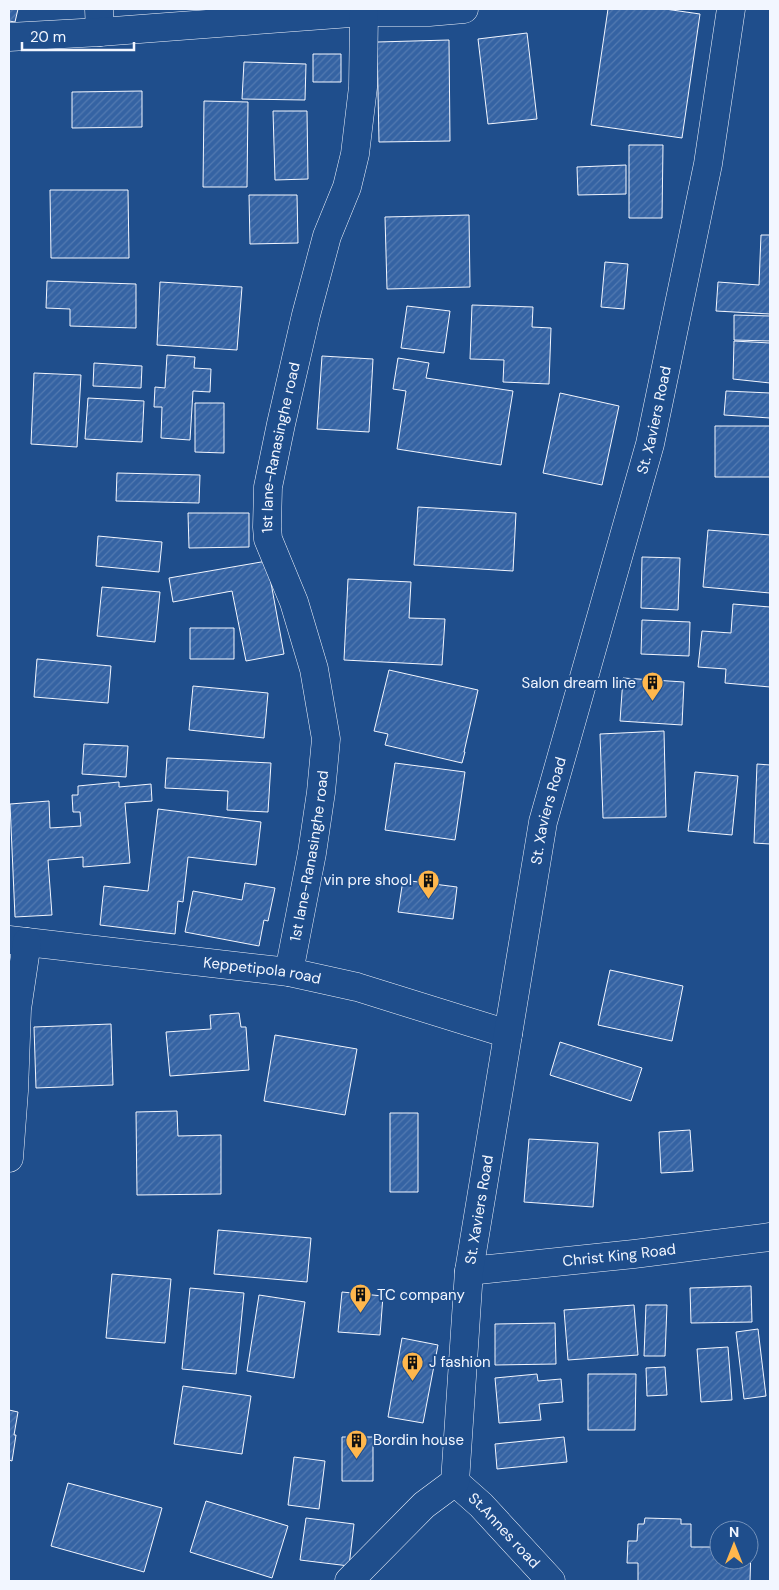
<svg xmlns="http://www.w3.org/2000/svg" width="779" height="1590" font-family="'DM Sans',sans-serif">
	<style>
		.building { fill: url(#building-hatch); stroke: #f2f6ff }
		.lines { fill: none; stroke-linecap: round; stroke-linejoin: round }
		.minor-casing { stroke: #f2f6ff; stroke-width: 29 }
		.minor { stroke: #1f4e8c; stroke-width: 28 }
		.labels { text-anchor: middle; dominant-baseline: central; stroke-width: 4; stroke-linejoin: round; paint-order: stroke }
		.street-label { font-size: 15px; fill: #f2f6ff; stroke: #1f4e8c }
		.poi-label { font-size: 15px; fill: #f2f6ff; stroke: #1f4e8c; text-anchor: start }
	</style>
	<defs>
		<pattern id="building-hatch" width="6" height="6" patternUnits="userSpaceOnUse" patternTransform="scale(1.25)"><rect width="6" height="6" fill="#3563a3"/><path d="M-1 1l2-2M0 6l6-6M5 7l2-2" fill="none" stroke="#537ab1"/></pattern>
	</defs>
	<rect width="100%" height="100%" fill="#1f4e8c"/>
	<!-- building -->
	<path class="building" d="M9,9H18L15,22L9,21Z
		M608,9H665L700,14L682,138L591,125Z
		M527,33L537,119L488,124L478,39Z
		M449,40L450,141L379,142L377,42Z
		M313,54H341V82H313Z
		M244,62L306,64L305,100L242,99Z
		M142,91V127L72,128V92Z
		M204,101L248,102L247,187H203Z
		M273,111H307L308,179L275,180Z
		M629,145H663L662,218H629Z
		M626,165V194L578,195L577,167Z
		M50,190H128L129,258H51Z
		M249,195H297L298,243L250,244Z
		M469,215L470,287L387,289L385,217Z
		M761,235H770V314L716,311L718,282L759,285Z
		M605,262L628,264L624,309L601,307Z
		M47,281L136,284V328L70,326V309L46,308Z
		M160,282L242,287L237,350L157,345Z
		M472,305L533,307L532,327L551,328L549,384L503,382L504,360L470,359Z
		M407,306L450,311L444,353L401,348Z
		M734,315L770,316V341L734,340Z
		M734,341L770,343V383L733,379Z
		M167,355L195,357L194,368L211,369L210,392L193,391L190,440L161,438L162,407H154L155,387L165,388Z
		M322,356L373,359L369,432L317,429Z
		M398,358L429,363L426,378L513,391L501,465L397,449L406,391L393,389Z
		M94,363L142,366L141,388L93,386Z
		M34,373L81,375L77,447L31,444Z
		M726,391L770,393V418L724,415Z
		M560,393L619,406L602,485L543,473Z
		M88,398L144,401L142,442L85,439Z
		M195,403H224V453L195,452Z
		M715,426H770V477H715Z
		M117,473L200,475L199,503L116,501Z
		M418,507L516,513L513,571L414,565Z
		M188,513H249V547L189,548Z
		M708,530L770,535V593L703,587Z
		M98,536L162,542L159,572L96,566Z
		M642,557L680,558L678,610L641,608Z
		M267,561L284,654L246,661L232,591L173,602L169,578Z
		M348,579L411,582L409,618L445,619L442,665L344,660Z
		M102,587L160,592L155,642L97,636Z
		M733,604L770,607V687L725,683L726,669L698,667L702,631L731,633Z
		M642,620L690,622L689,656L641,654Z
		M190,628H234V659H190Z
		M37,659L111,666L108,703L34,697Z
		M389,670L478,690L464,752H465L462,763L385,745L388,734L374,731Z
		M623,678L684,682L682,725L620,721Z
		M193,686L268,693L264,738L189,730Z
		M664,731L666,817L603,818L600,734Z
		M84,744L128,746L126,777L82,774Z
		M167,758L271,763L268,812L227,810L228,791L165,788Z
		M395,763L465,772L455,840L385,830Z
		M757,764L770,765V844L754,843Z
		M695,772L738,776L732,835L688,831Z
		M119,782V787L151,784L152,801L125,803L130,863L83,867V857L48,860L52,915L15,917L10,804L49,801L50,828L81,826L80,812H73L72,795H78V786Z
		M158,809L261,822L256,865L188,857L183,902L178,901L175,934L100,925L104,886L148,891Z
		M403,880L457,887L453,919L398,912Z
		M245,883L275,888L268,921L264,920L259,946L185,932L193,891L242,900Z
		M610,970L683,986L672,1041L598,1025Z
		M239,1013L241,1027H246L249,1070L170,1076L166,1032L211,1029L210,1015Z
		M111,1024L113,1085L36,1088L34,1027Z
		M275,1035L357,1049L345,1115L264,1101Z
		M560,1042L642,1068L631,1101L550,1075Z
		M177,1111L178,1136L221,1135V1194L137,1195L136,1112Z
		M390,1113H418V1192H390Z
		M690,1130L693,1171L661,1173L659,1132Z
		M529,1139L598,1143L593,1207L524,1202Z
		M218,1230L311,1238L307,1282L214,1274Z
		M112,1274L171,1279L165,1343L106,1338Z
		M751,1286L752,1322L691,1323L690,1288Z
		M190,1288L244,1293L236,1374L182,1369Z
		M342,1292L383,1296L380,1335L338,1332Z
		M259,1295L305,1302L294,1378L247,1371Z
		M634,1305L638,1355L568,1360L564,1310Z
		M646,1305H667L665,1356H644Z
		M555,1323L556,1364L495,1365V1324Z
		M758,1329L766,1396L744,1399L736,1332Z
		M402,1338L438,1345L423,1423L388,1417Z
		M728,1347L732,1400L701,1402L697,1349Z
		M665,1367L667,1395L647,1396L646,1368Z
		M537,1374L538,1381L561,1379L563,1402L539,1404L541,1420L499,1423L495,1378Z
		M588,1374H636L635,1430H588Z
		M183,1386L251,1396L242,1454L174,1444Z
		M9,1410L18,1412L14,1435H16L12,1461L9,1460Z
		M342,1437H373V1481H342Z
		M564,1437L567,1462L497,1469L495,1444Z
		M294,1457L325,1461L319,1509L288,1505Z
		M68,1483L162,1508L144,1572L51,1546Z
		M206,1501L288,1526L272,1578L190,1552Z
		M306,1518L354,1524L349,1566L300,1560Z
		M645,1518L681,1519V1524H691V1547H719V1560H749V1547H751L750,1581H638V1563H627L628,1541H637L638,1524H644Z"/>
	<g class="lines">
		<defs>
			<g id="minor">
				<path d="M99,9L100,32"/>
				<path d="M9,37L100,32L364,12H429L464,9"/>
				<path id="s1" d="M9,940L289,972L357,987L508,1034"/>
				<path id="s2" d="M289,972L312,853L321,792L326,739L314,669L294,602L268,539L267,527L268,487L281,424L306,315L327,236L347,187L355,154L363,87L364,12"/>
				<path d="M9,1158L14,1091L17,1009L27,942"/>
				<path id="s3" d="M469,1271L634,1254L770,1237"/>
				<path id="s4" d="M455,1482L481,1505L551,1581"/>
				<path id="s5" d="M349,1581L424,1505L455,1482L469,1271L543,822L650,444L708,164L731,9"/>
			</g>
		</defs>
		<!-- minor casing -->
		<use href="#minor" class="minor-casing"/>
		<!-- minor -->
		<use href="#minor" class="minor"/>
	</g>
	<!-- icons -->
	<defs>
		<symbol id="building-pin" viewBox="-11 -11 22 30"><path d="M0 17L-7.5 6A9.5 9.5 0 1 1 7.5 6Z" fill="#ffb74d" stroke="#1f4e8c"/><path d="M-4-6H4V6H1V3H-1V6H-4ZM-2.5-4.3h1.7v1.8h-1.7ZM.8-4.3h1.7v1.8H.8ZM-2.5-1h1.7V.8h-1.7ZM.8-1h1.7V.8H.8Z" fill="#111"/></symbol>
	</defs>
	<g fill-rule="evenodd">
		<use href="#building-pin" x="640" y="670" width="25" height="34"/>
		<use href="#building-pin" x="416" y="868" width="25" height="34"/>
		<use href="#building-pin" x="348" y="1282" width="25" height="34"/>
		<use href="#building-pin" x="400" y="1350" width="25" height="34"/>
		<use href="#building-pin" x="344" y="1428" width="25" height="34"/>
	</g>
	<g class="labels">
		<!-- street labels -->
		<g class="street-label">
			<text stroke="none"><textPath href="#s5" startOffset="1229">St. Xaviers Road</textPath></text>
			<text stroke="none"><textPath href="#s2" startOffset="538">1st lane-Ranasinghe road</textPath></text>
			<text stroke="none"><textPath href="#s5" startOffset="824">St. Xaviers Road</textPath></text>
			<text stroke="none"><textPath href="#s2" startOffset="118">1st lane-Ranasinghe road</textPath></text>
			<text stroke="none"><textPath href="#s1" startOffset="255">Keppetipola road</textPath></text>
			<text stroke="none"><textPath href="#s5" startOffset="419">St. Xaviers Road</textPath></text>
			<text stroke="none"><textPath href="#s3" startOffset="151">Christ King Road</textPath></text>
			<text stroke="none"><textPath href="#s4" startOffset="69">St.Annes road</textPath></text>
		</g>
		<!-- poi labels -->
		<g class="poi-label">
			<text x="636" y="683" text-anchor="end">Salon dream line</text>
			<text x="412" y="880" text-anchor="end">vin pre shool</text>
			<text x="377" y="1295">TC company</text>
			<text x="429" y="1362">J fashion</text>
			<text x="373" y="1440">Bordin house</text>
		</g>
	</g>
	<!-- border -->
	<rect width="779" height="1590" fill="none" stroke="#f2f6ff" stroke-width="20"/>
	<!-- north arrow -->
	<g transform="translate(734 1545)"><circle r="24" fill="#1f4e8c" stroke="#7391ba"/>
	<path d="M0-4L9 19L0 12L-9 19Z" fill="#ffb74d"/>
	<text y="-8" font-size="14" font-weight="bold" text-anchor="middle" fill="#f2f6ff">N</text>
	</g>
	<!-- scale -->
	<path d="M22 42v8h112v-8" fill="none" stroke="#f2f6ff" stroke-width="2.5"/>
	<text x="30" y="42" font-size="15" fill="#f2f6ff" stroke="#1f4e8c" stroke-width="4" paint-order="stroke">20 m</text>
</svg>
